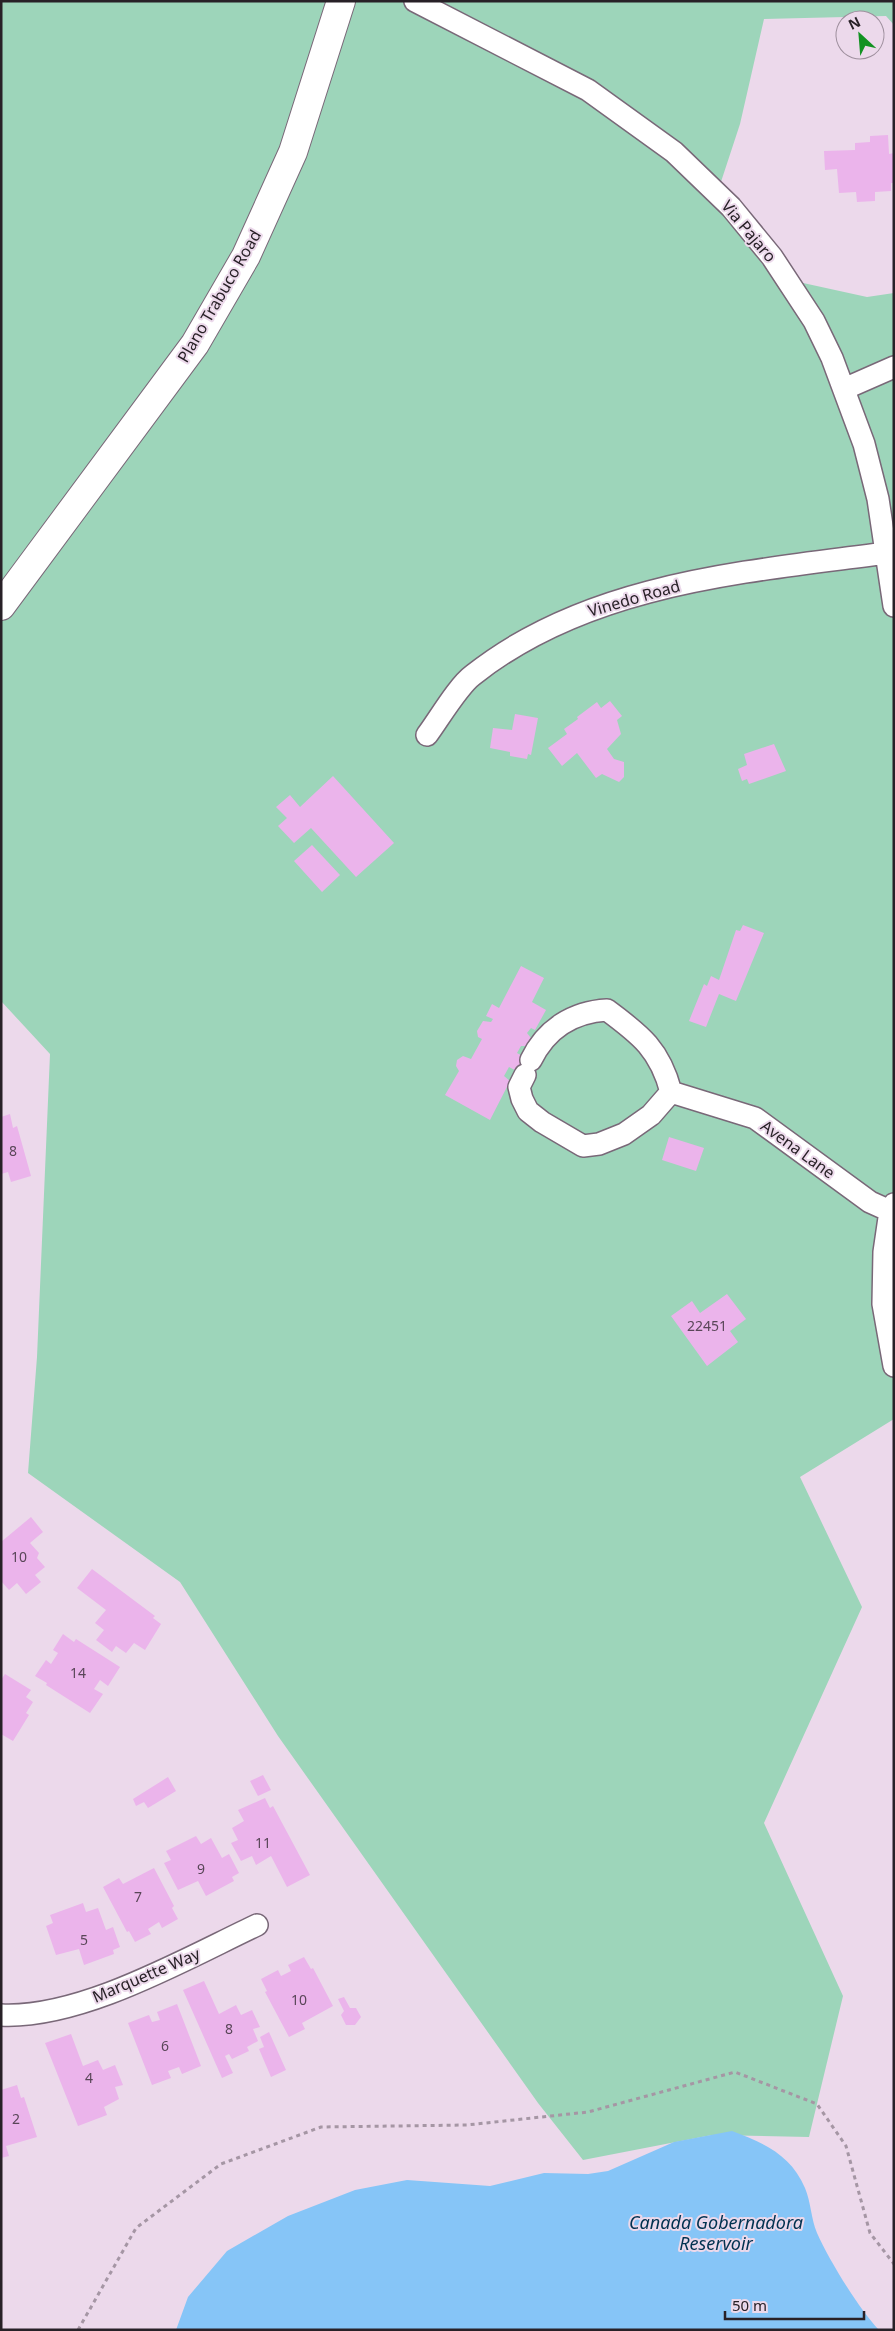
<svg xmlns="http://www.w3.org/2000/svg" width="895" height="2331" font-family="'Noto Sans',sans-serif">
	<style>
		.green { fill: #9dd5ba }
		.water { fill: #86c5f7 }
		.building { fill: #ebb4eb }
		.lines { fill: none; stroke-linecap: round; stroke-linejoin: round }
		.street-casing { stroke: #796878; stroke-width: 24 }
		.secondary-casing { stroke: #796878; stroke-width: 30 }
		.path { stroke: #a596a4; stroke-width: 3; stroke-dasharray: 4 4; stroke-linecap: butt }
		.street { stroke: #fff; stroke-width: 21 }
		.secondary { stroke: #fff; stroke-width: 28 }
		.labels { text-anchor: middle; dominant-baseline: central; stroke-width: 4; stroke-linejoin: round; paint-order: stroke }
		.number-label { font-size: 14px; fill: #594658 }
		.street-label { font-size: 16px; fill: #282127; stroke: #ecd9eb }
		.water-label { font-size: 18px; font-style: italic; fill: #003150; stroke: #ecd9eb }
	</style>
	<rect width="100%" height="100%" fill="#ecd9eb"/>
	<!-- green -->
	<path class="green" d="M1,1H894V25L886,16L764,19L740,124L716,197L794,281L867,297L894,293V1419L800,1477L862,1607L764,1823L843,1996L809,2137L712,2135L583,2160L538,2103L278,1736L180,1582L28,1473L37,1357L50,1054L1,1001Z"/>
	<!-- water -->
	<path class="water" d="M732,2131C764,2143 791,2155 805,2188C811,2202 811,2219 817,2233C829,2260 859,2309 879,2330H176L188,2297L227,2251L288,2216L355,2190L407,2180L490,2186L544,2173L588,2174L608,2171L674,2142Z"/>
	<!-- building -->
	<path class="building" d="M888,135L889,154L894,153V183H891V191L875,192V201L857,202L856,192L839,193L837,169L825,170L824,151L855,150V143L870,142V136Z
		M610,701L622,716L617,720L621,734L607,749L614,759L624,762V777L619,782L602,774L596,778L577,753L562,766L548,748L567,734L564,729L578,719L577,717L597,702L601,708Z
		M515,714L538,718L531,755L528,754L527,759L510,756V752L490,748L493,728L512,730Z
		M774,744L786,771L749,784L747,779L742,781L738,769L747,765L744,754Z
		M333,776L394,843L356,877L311,828L294,843L278,826L287,818L276,807L290,795L300,807Z
		M312,845L340,875L322,892L294,861Z
		M743,925L764,933L736,1001L719,994L706,1027L689,1021L704,984L707,986L711,976L719,980L736,930L740,931Z
		M521,966L544,978L532,1002L546,1010L535,1030L531,1028L527,1033L531,1038L526,1046H521L517,1053L539,1065L532,1079L509,1067L504,1076L510,1081L490,1120L445,1095L459,1071L456,1066L457,1060L463,1056L471,1059L482,1039L478,1037L477,1031L483,1021L491,1022L493,1019L486,1016L492,1004L499,1008Z
		M10,1114L13,1128L17,1126L31,1176L11,1182L8,1172L1,1174V1117Z
		M669,1137L704,1148L696,1171L662,1160Z
		M727,1294L746,1319L730,1331L738,1342L707,1366L671,1316L692,1301L700,1313Z
		M31,1517L43,1532L30,1543L39,1553L37,1558L45,1567L35,1575L41,1582L26,1594L17,1583L9,1590L1,1581V1542Z
		M92,1569L155,1616L153,1618L161,1624L145,1650L134,1643L126,1653L116,1646L112,1652L96,1640L104,1630L95,1623L106,1610L77,1588Z
		M63,1634L74,1642L76,1639L120,1667L108,1686L100,1680L94,1689L103,1694L90,1713L46,1685L47,1683L35,1676L46,1660L51,1664L58,1653L53,1650Z
		M5,1674L31,1690L26,1697L33,1702L26,1713L29,1715L13,1741L1,1734V1680Z
		M263,1775L271,1790L258,1796L250,1781Z
		M168,1777L176,1791L148,1808L144,1802L136,1806L133,1799Z
		M265,1798L270,1808L273,1806L310,1875L287,1887L271,1856L256,1865L252,1856L241,1861L231,1843L238,1840L232,1828L244,1821L238,1810Z
		M196,1836L201,1844L211,1838L222,1858L229,1854L239,1873L232,1877L234,1881L206,1896L198,1881L178,1890L164,1863L171,1860L166,1851Z
		M154,1868L174,1906L172,1908L178,1919L162,1928L159,1922L148,1929L151,1934L135,1942L129,1931L127,1932L103,1887L119,1878L123,1884Z
		M83,1903L86,1912L98,1908L106,1930L113,1927L120,1947L113,1950L114,1954L84,1965L79,1949L56,1955L46,1926L53,1923L50,1915Z
		M304,1957L311,1969L313,1968L333,2006L302,2023L305,2029L289,2037L265,1992L267,1991L261,1979L278,1970L281,1976L291,1971L288,1965Z
		M204,1981L219,2014L236,2005L241,2015L252,2010L260,2027L253,2029L258,2041L247,2047L249,2051L232,2059L229,2054L225,2056L233,2073L222,2078L183,1990Z
		M344,1997L350,2008H356L361,2017L355,2025H346L341,2015L344,2011L338,1999Z
		M177,2004L201,2066L182,2074L179,2067L168,2071L171,2078L152,2085L128,2023L149,2015L152,2022L160,2020L157,2012Z
		M269,2032L286,2070L271,2077L259,2049L264,2047L260,2037Z
		M71,2034L83,2066L98,2060L103,2070L115,2065L123,2085L115,2087L119,2099L104,2107L107,2115L78,2126L45,2043Z
		M17,2085L21,2098L24,2097L37,2137L6,2146L9,2156L1,2158V2090Z"/>
	<g class="lines">
		<defs>
			<path id="street" d="M415,1L588,90L674,152L731,207L772,257L814,321L832,358L864,444L878,499L894,606
				M844,389L894,367
				M427,735C439,719 458,686 473,675C589,583 745,572 886,553
				M525,1075L519,1087L522,1099L528,1111L542,1122L583,1146L599,1144L624,1134L651,1115L671,1092C660,1050 641,1035 607,1010C573,1012 546,1029 531,1060
				M671,1092L755,1118L870,1202L890,1211
				M894,1204L890,1211L884,1252L883,1304L894,1366
				M1,2015C81,2019 185,1959 257,1925"/>
			<path id="secondary" d="M1,606L195,344L246,256L293,152L341,1"/>
		</defs>
		<!-- street casing -->
		<use href="#street" class="street-casing"/>
		<!-- secondary casing -->
		<use href="#secondary" class="secondary-casing"/>
		<!-- path -->
		<path class="path" d="M78,2330L136,2228L221,2164L321,2127L467,2125L588,2112L735,2072L817,2104L846,2146L870,2233L894,2264"/>
		<!-- street -->
		<use href="#street" class="street"/>
		<!-- secondary -->
		<use href="#secondary" class="secondary"/>
	</g>
	<g class="labels">
		<!-- number labels -->
		<g class="number-label">
			<text x="13" y="1150">8</text>
			<text x="707" y="1325">22451</text>
			<text x="19" y="1556">10</text>
			<text x="78" y="1672">14</text>
			<text x="263" y="1842">11</text>
			<text x="201" y="1868">9</text>
			<text x="138" y="1896">7</text>
			<text x="84" y="1939">5</text>
			<text x="299" y="1999">10</text>
			<text x="229" y="2028">8</text>
			<text x="165" y="2045">6</text>
			<text x="89" y="2077">4</text>
			<text x="16" y="2118">2</text>
		</g>
		<!-- street labels -->
		<g class="street-label">
			<text transform="translate(749 231) rotate(50)">Via Pajaro</text>
			<text transform="translate(219 296) rotate(-60)">Plano Trabuco Road</text>
			<text transform="translate(634 598) rotate(-16)">Vinedo Road</text>
			<text transform="translate(798 1149) rotate(36)">Avena Lane</text>
			<text transform="translate(146 1975) rotate(-23)">Marquette Way</text>
		</g>
		<!-- water labels -->
		<g class="water-label">
			<text x="716" y="2222">Canada Gobernadora<tspan x="716" dy="21">Reservoir</tspan></text>
		</g>
	</g>
	<!-- border -->
	<rect width="895" height="2331" fill="none" stroke="#282127" stroke-width="5"/>
	<!-- north arrow -->
	<g transform="translate(860 35) rotate(334)"><circle r="24" fill="#ecd9eb" stroke="#9e8f9d"/>
	<path d="M0-4L9 19L0 12L-9 19Z" fill="#129222"/>
	<text y="-8" font-size="14" font-weight="bold" text-anchor="middle" fill="#282127">N</text>
	</g>
	<!-- scale -->
	<path d="M725 2311v8h139v-8" fill="none" stroke="#282127" stroke-width="2.5"/>
	<text x="732" y="2311" font-size="15" fill="#282127" stroke="#ecd9eb" stroke-width="4" paint-order="stroke">50 m</text>
</svg>
